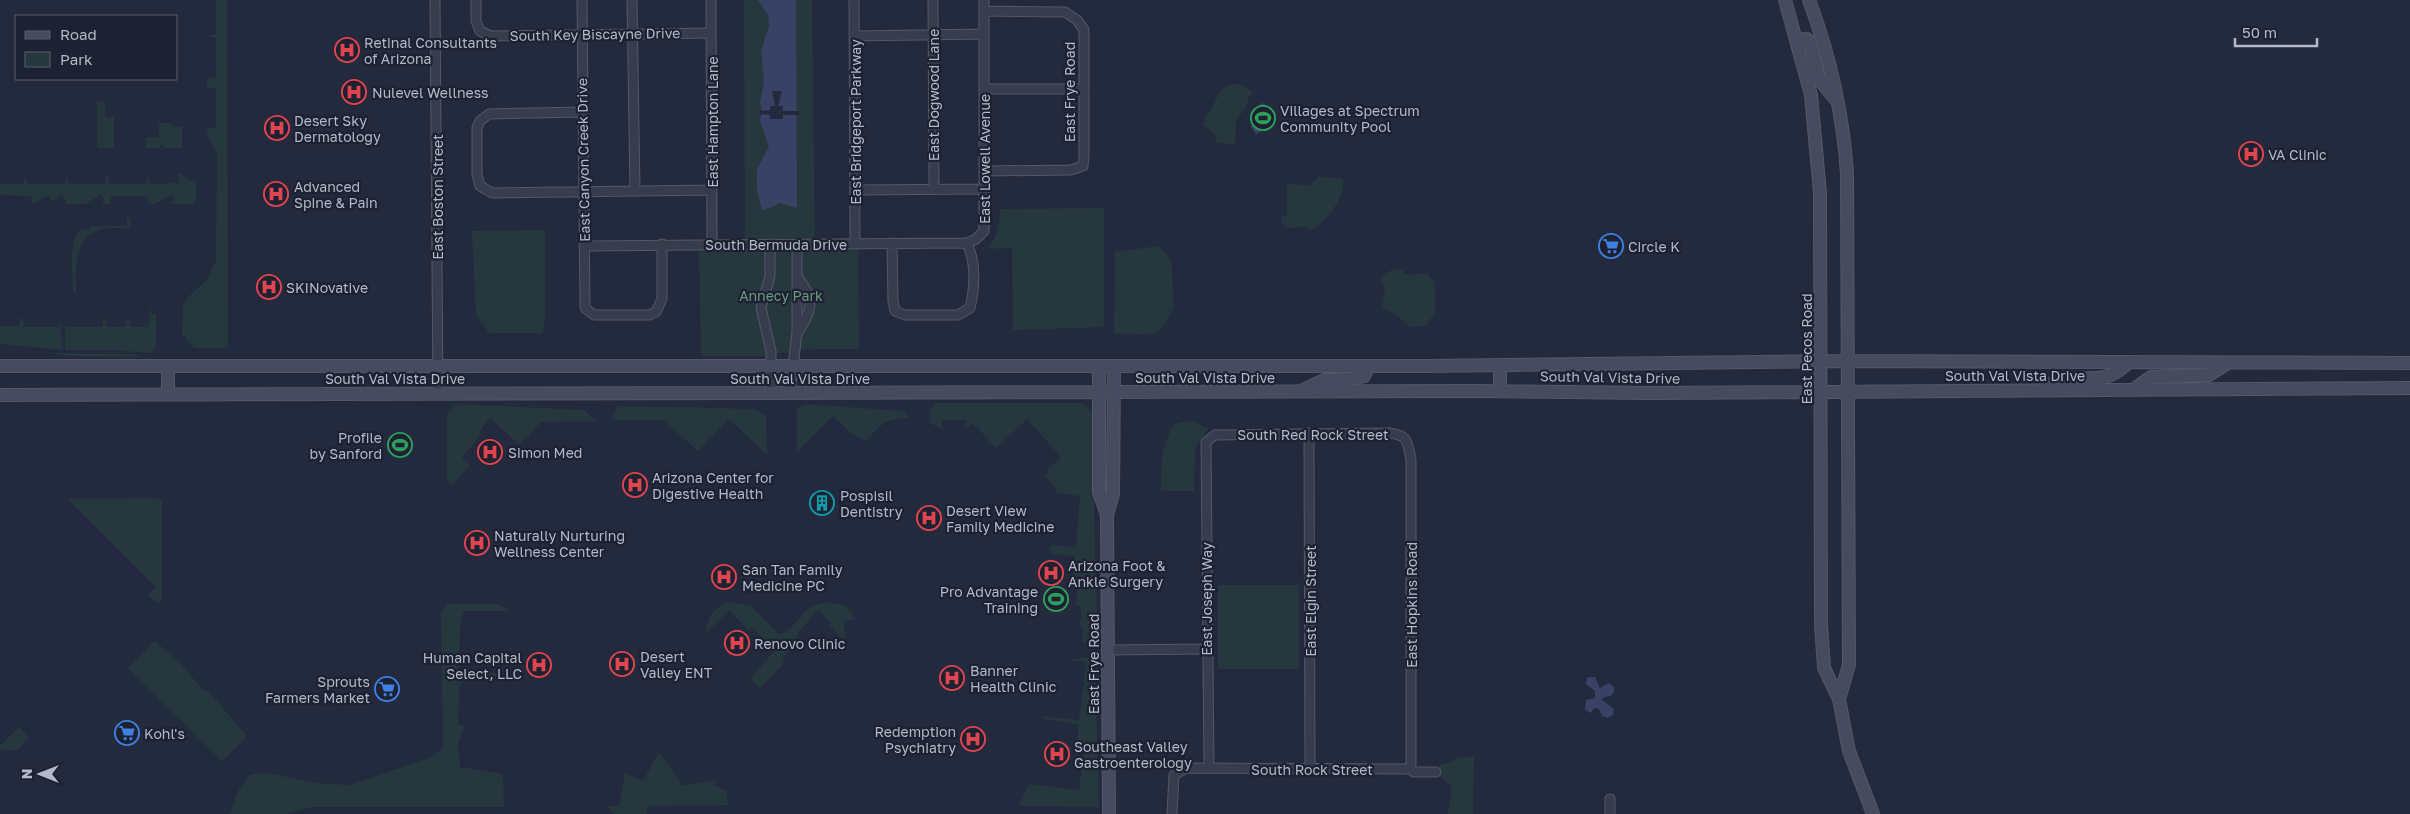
<svg xmlns="http://www.w3.org/2000/svg" width="2410" height="814" font-family="'Golos Text',sans-serif">
	<style>
		.green { fill: #26373e }
		.water { fill: #394264 }
		.pier { fill: #242a3d }
		.lines { fill: none; stroke-linecap: round; stroke-linejoin: round }
		.street-casing { stroke: #535868; stroke-width: 11 }
		.secondary-casing { stroke: #535868; stroke-width: 14 }
		.street { stroke: #383d4d; stroke-width: 9 }
		.secondary { stroke: #464b60; stroke-width: 12 }
		.labels { text-anchor: middle; dominant-baseline: central; stroke-width: 4.5; stroke-linejoin: round; paint-order: stroke }
		.street-label { font-size: 14px; fill: #b4b8c8; stroke: #1d2232 }
		.poi-label { font-size: 14px; fill: #b4b8c8; stroke: #1d2232; text-anchor: start }
		.park-label { font-size: 14px; fill: #6c997f; stroke: #1d2232 }
	</style>
	<rect width="100%" height="100%" fill="#242a3d"/>
	<!-- green -->
	<path class="green" d="M216,0H227L228,348H195L186,340L185,336H182L183,305L190,295L207,280L216,260L217,155L206,131L207,128L216,127V88H207V79L216,77V38L206,36L216,34Z
		M744,0H812L815,248H858L859,349H811L762,356H701L699,251L745,250Z
		M1236,84L1244,86L1253,93L1249,97L1245,109L1236,120L1235,145L1216,142L1215,134L1203,125L1206,115C1218,107 1214,85 1236,84Z
		M97,101H105V117H114V146L117,148H97Z
		M159,123H172L173,127H182V148H164V145H160V148H146V137H159Z
		M25,174L28,184H65L66,174L69,184H105L106,175L108,174L109,184H147L148,174L150,184L179,183V174H181L196,184V200L192,204H171V203L174,200L171,195L155,204H148L147,196H111L110,204L102,205L104,200L101,195L85,204H65L66,201L62,195L52,201L49,195L32,204L31,196L0,195V184H24Z
		M1319,176L1343,179C1345,198 1328,220 1312,230L1303,227L1287,228L1282,223L1281,217L1287,214V184L1310,185Z
		M1104,208V327L1013,330L1012,248L987,249C997,236 1000,226 1000,209Z
		M130,217L131,228C122,229 112,227 103,229C72,237 76,268 76,292H73C73,271 67,244 81,229H90V226H127V218Z
		M545,230V321L542,333H489L476,315L472,231Z
		M1158,246C1181,260 1168,286 1175,307C1169,314 1166,323 1160,330C1153,337 1125,333 1114,334L1115,252Z
		M1396,268L1403,270V273L1410,275L1427,273L1435,283V312L1426,326L1410,327L1394,313L1382,309L1385,288L1381,280L1384,274Z
		M151,306L152,313L156,314V347L150,353L113,350H65V318L66,327H102L103,319L105,318L107,327H125L127,318L130,319V327H148Z
		M23,318L24,327H60L61,318L62,350L0,344V326H19L20,319Z
		M49,353L136,354L138,357L71,356Z
		M935,403H1083L1092,413L1097,633L1090,643L1082,642L1083,627H1080L1081,606L1076,605L1078,582H1073L1075,556L1050,554L1051,545L1076,547L1080,496L1055,493L1056,488L1045,475L1048,473L1046,471L1061,457L1027,419L996,448L973,423L965,430V420H942V429L930,423L929,411Z
		M457,404L584,410L596,421L541,422L519,445L490,418L479,432L481,434L462,458L470,465L453,485L447,482V413Z
		M804,404L904,411L910,418C884,419 883,423 866,441L852,434L833,416L797,452V409Z
		M617,406L755,409L766,416L767,455L729,419L698,451L663,420H612Z
		M1191,420L1208,429L1195,448L1194,491H1161C1161,465 1161,449 1173,425Z
		M157,498L162,502V600L159,604L148,595L156,587L68,499Z
		M1218,585H1299V669H1218Z
		M728,602L750,605L779,634C801,629 801,600 830,603C840,603 844,605 852,611L853,620H844L845,641L829,625L831,623L818,610L796,636L799,640L782,658L785,662L760,688L750,679L775,650L752,627L749,631L729,610L706,633C708,617 713,608 728,602Z
		M447,604H499L509,611H464C457,630 462,650 457,669L500,674L499,678L483,676L482,680L463,677L459,691L458,724L464,726L458,745L460,767L503,774L504,807H312L287,814H230L238,791L250,775L264,772L315,783L350,785L432,757L443,748L441,613Z
		M155,641L181,664L203,690L209,692L246,735L245,738L222,761L128,668Z
		M1088,657L1095,664L1099,807L1019,806L1029,784L1079,790L1084,751L1076,750L1079,724L1043,719L1044,716L1079,720L1086,662L1066,660Z
		M19,727L29,738L17,750H0V746Z
		M659,752L683,786L717,779L713,785L727,791L728,805L648,806L647,814H615L606,806H619L625,773L643,781Z
		M1474,756L1473,814H1448L1452,787L1441,777L1439,765L1452,762L1456,758Z"/>
	<!-- water -->
	<path class="water" d="M758,0H796L797,208L780,203L762,211L757,189V169L769,147L760,121L762,111L760,102L764,83L761,51L769,26L768,15Z
		M1263,103L1271,108L1272,125L1256,134L1251,127L1256,116V107Z
		M1591,677H1595L1600,688L1609,683L1614,687V692L1611,696L1604,697L1602,700L1614,709L1613,715L1608,718L1602,716L1599,709L1594,708L1591,713L1585,710L1586,700L1595,698V691L1586,684L1587,678Z"/>
	<!-- pier -->
	<path class="pier" d="M772,91H782L778,106H783V111H799V115H783V119H770V115L759,114V111L770,110V106H775Z"/>
	<g class="lines">
		<defs>
			<path id="street" d="M435,0L438,393
				M476,0V21L480,31L491,36L711,33
				M582,0L585,308L594,315H649L656,312L662,299V244
				M632,0L635,191
				M711,0L712,244
				M854,0L855,243
				M933,0L934,189
				M984,11L1065,12L1077,20L1084,30V157L1083,166L1071,170L984,171
				M854,36L984,34
				M984,89H1084
				M582,112L489,114L480,121L477,128V174L480,186L492,193L712,190
				M855,190L984,189
				M892,243L893,301L895,311L905,315H958L970,308C975,287 976,263 967,243
				M770,244V276L761,308L771,351V393
				M584,246L967,243L976,239L984,231V0
				M797,276C814,300 814,307 798,332
				M790,393L797,332V244
				M1309,433L1310,769
				M1108,650L1206,649
				M1209,768L1206,442L1215,435L1389,433C1408,435 1407,441 1411,459V769
				M1172,814L1174,775L1186,768L1411,769L1414,772H1436
				M1610,814V799"/>
			<path id="secondary" d="M1785,0L1811,95L1820,193L1821,624L1824,668L1839,699L1849,751L1873,814
				M1809,0C1830,56 1843,114 1847,173L1849,665L1839,699
				M1797,40L1807,39L1810,42L1819,79L1835,99
				M1500,365V391
				M0,366H1428L1849,361L2410,363
				M168,366V393
				M1099,366V492L1107,515
				M2045,386C2052,384 2060,379 2068,379C2093,377 2107,383 2127,364
				M2133,390L2151,377L2209,375L2226,364
				M1301,391L1324,380L1352,379L1364,376L1369,366
				M0,395L1475,391L1649,393L2410,388
				M1109,814L1107,515L1113,494L1114,366"/>
		</defs>
		<!-- street casing -->
		<use href="#street" class="street-casing"/>
		<!-- secondary casing -->
		<use href="#secondary" class="secondary-casing"/>
		<!-- street -->
		<use href="#street" class="street"/>
		<!-- secondary -->
		<use href="#secondary" class="secondary"/>
	</g>
	<!-- icons -->
	<defs>
		<symbol id="hospital-ring" viewBox="-11 -11 22 22"><circle r="9.5" fill="#1d2232" stroke="#e0444e" stroke-width="1.5"/><path d="M-5-5h3v3.5h4V-5h3V5h-3V1.5h-4V5h-3Z" fill="#e0444e"/></symbol>
		<symbol id="stadium-ring" viewBox="-11 -11 22 22"><circle r="9.5" fill="#1d2232" stroke="#2e9e5b" stroke-width="1.5"/><path d="M0-5a6.5 5 0 1 0 0 10a6.5 5 0 1 0 0-10ZM-3.5-1.8h7v3.6h-7Z" fill="#2e9e5b"/></symbol>
		<symbol id="supermarket-ring" viewBox="-11 -11 22 22"><circle r="9.5" fill="#1d2232" stroke="#3f7fe0" stroke-width="1.5"/><path d="M-6-5.5h2.5l.6 2H6L4.5 2H-2.5L-4.4-4H-6ZM-1.5 3.2a1.3 1.3 0 1 0 .1 0ZM3 3.2a1.3 1.3 0 1 0 .1 0Z" fill="#3f7fe0"/></symbol>
		<symbol id="building-ring" viewBox="-11 -11 22 22"><circle r="9.5" fill="#1d2232" stroke="#0f9aa8" stroke-width="1.5"/><path d="M-4-6H4V6H1V3H-1V6H-4ZM-2.5-4.3h1.7v1.8h-1.7ZM.8-4.3h1.7v1.8H.8ZM-2.5-1h1.7V.8h-1.7ZM.8-1h1.7V.8H.8Z" fill="#0f9aa8"/></symbol>
	</defs>
	<g fill-rule="evenodd">
		<use href="#hospital-ring" x="333" y="36" width="28" height="28"/>
		<use href="#hospital-ring" x="340" y="78" width="28" height="28"/>
		<use href="#stadium-ring" x="1249" y="104" width="28" height="28"/>
		<use href="#hospital-ring" x="263" y="114" width="28" height="28"/>
		<use href="#hospital-ring" x="2237" y="140" width="28" height="28"/>
		<use href="#hospital-ring" x="262" y="180" width="28" height="28"/>
		<use href="#supermarket-ring" x="1597" y="232" width="28" height="28"/>
		<use href="#hospital-ring" x="255" y="273" width="28" height="28"/>
		<use href="#stadium-ring" x="386" y="431" width="28" height="28"/>
		<use href="#hospital-ring" x="476" y="438" width="28" height="28"/>
		<use href="#hospital-ring" x="621" y="471" width="28" height="28"/>
		<use href="#building-ring" x="808" y="489" width="28" height="28"/>
		<use href="#hospital-ring" x="915" y="504" width="28" height="28"/>
		<use href="#hospital-ring" x="463" y="529" width="28" height="28"/>
		<use href="#hospital-ring" x="1037" y="559" width="28" height="28"/>
		<use href="#hospital-ring" x="710" y="563" width="28" height="28"/>
		<use href="#stadium-ring" x="1042" y="585" width="28" height="28"/>
		<use href="#hospital-ring" x="723" y="629" width="28" height="28"/>
		<use href="#hospital-ring" x="608" y="650" width="28" height="28"/>
		<use href="#hospital-ring" x="525" y="651" width="28" height="28"/>
		<use href="#hospital-ring" x="938" y="664" width="28" height="28"/>
		<use href="#supermarket-ring" x="373" y="675" width="28" height="28"/>
		<use href="#supermarket-ring" x="113" y="719" width="28" height="28"/>
		<use href="#hospital-ring" x="959" y="725" width="28" height="28"/>
		<use href="#hospital-ring" x="1043" y="740" width="28" height="28"/>
	</g>
	<g class="labels">
		<!-- street labels -->
		<g class="street-label">
			<text transform="translate(595 34) rotate(-1)">South Key Biscayne Drive</text>
			<text transform="translate(1069 92) rotate(-90)">East Frye Road</text>
			<text transform="translate(933 95) rotate(-90)">East Dogwood Lane</text>
			<text transform="translate(712 122) rotate(-90)">East Hampton Lane</text>
			<text transform="translate(855 122) rotate(-90)">East Bridgeport Parkway</text>
			<text transform="translate(984 159) rotate(-90)">East Lowell Avenue</text>
			<text transform="translate(583 160) rotate(-91)">East Canyon Creek Drive</text>
			<text transform="translate(437 197) rotate(-90)">East Boston Street</text>
			<text x="776" y="244">South Bermuda Drive</text>
			<text transform="translate(1806 349) rotate(-90)">East Pecos Road</text>
			<text x="2015" y="375">South Val Vista Drive</text>
			<text x="1205" y="377">South Val Vista Drive</text>
			<text transform="translate(1610 377) rotate(1)">South Val Vista Drive</text>
			<text x="395" y="378">South Val Vista Drive</text>
			<text x="800" y="378">South Val Vista Drive</text>
			<text x="1313" y="434">South Red Rock Street</text>
			<text transform="translate(1206 599) rotate(-90)">East Joseph Way</text>
			<text transform="translate(1310 601) rotate(-90)">East Elgin Street</text>
			<text transform="translate(1411 605) rotate(-90)">East Hopkins Road</text>
			<text transform="translate(1093 664) rotate(-90)">East Frye Road</text>
			<text x="1312" y="769">South Rock Street</text>
		</g>
		<!-- poi labels -->
		<g class="poi-label">
			<text x="364" y="42">Retinal Consultants<tspan x="364" dy="16">of Arizona</tspan></text>
			<text x="372" y="92">Nulevel Wellness</text>
			<text x="1280" y="110">Villages at Spectrum<tspan x="1280" dy="16">Community Pool</tspan></text>
			<text x="294" y="120">Desert Sky<tspan x="294" dy="16">Dermatology</tspan></text>
			<text x="2268" y="154">VA Clinic</text>
			<text x="294" y="186">Advanced<tspan x="294" dy="16">Spine &amp; Pain</tspan></text>
			<text x="1628" y="246">Circle K</text>
			<text x="286" y="287">SKINovative</text>
			<text x="382" y="437" text-anchor="end">Profile<tspan x="382" dy="16">by Sanford</tspan></text>
			<text x="508" y="452">Simon Med</text>
			<text x="652" y="477">Arizona Center for<tspan x="652" dy="16">Digestive Health</tspan></text>
			<text x="840" y="495">Pospisil<tspan x="840" dy="16">Dentistry</tspan></text>
			<text x="946" y="510">Desert View<tspan x="946" dy="16">Family Medicine</tspan></text>
			<text x="494" y="535">Naturally Nurturing<tspan x="494" dy="16">Wellness Center</tspan></text>
			<text x="1068" y="565">Arizona Foot &amp;<tspan x="1068" dy="16">Ankle Surgery</tspan></text>
			<text x="742" y="569">San Tan Family<tspan x="742" dy="16">Medicine PC</tspan></text>
			<text x="1038" y="591" text-anchor="end">Pro Advantage<tspan x="1038" dy="16">Training</tspan></text>
			<text x="754" y="643">Renovo Clinic</text>
			<text x="640" y="656">Desert<tspan x="640" dy="16">Valley ENT</tspan></text>
			<text x="522" y="657" text-anchor="end">Human Capital<tspan x="522" dy="16">Select, LLC</tspan></text>
			<text x="970" y="670">Banner<tspan x="970" dy="16">Health Clinic</tspan></text>
			<text x="370" y="681" text-anchor="end">Sprouts<tspan x="370" dy="16">Farmers Market</tspan></text>
			<text x="956" y="731" text-anchor="end">Redemption<tspan x="956" dy="16">Psychiatry</tspan></text>
			<text x="144" y="733">Kohl's</text>
			<text x="1074" y="746">Southeast Valley<tspan x="1074" dy="16">Gastroenterology</tspan></text>
		</g>
		<!-- park labels -->
		<g class="park-label">
			<text x="781" y="295">Annecy Park</text>
		</g>
	</g>
	<!-- legend -->
	<rect x="15" y="15" width="162" height="65" fill="#1d2232" stroke="#595e6e"/>
	<rect x="25" y="31" width="25" height="8" fill="#464b60" stroke="#595e6e"/>
	<text x="60" y="40" font-size="15" fill="#b4b8c8">Road</text>
	<rect x="25" y="52" width="25" height="15" fill="#26373e" stroke="#595e6e"/>
	<text x="60" y="65" font-size="15" fill="#b4b8c8">Park</text>
	<!-- north arrow -->
	<g transform="translate(40 774) rotate(270)" stroke="#1d2232" stroke-width="4" paint-order="stroke">
	<path d="M0-4L9 19L0 12L-9 19Z" fill="#b4b8c8"/>
	<text y="-8" font-size="14" font-weight="bold" text-anchor="middle" fill="#b4b8c8">N</text>
	</g>
	<!-- scale -->
	<path d="M2235 38v8h82v-8" fill="none" stroke="#b4b8c8" stroke-width="2.5"/>
	<text x="2242" y="38" font-size="15" fill="#b4b8c8" stroke="#1d2232" stroke-width="4" paint-order="stroke">50 m</text>
</svg>
